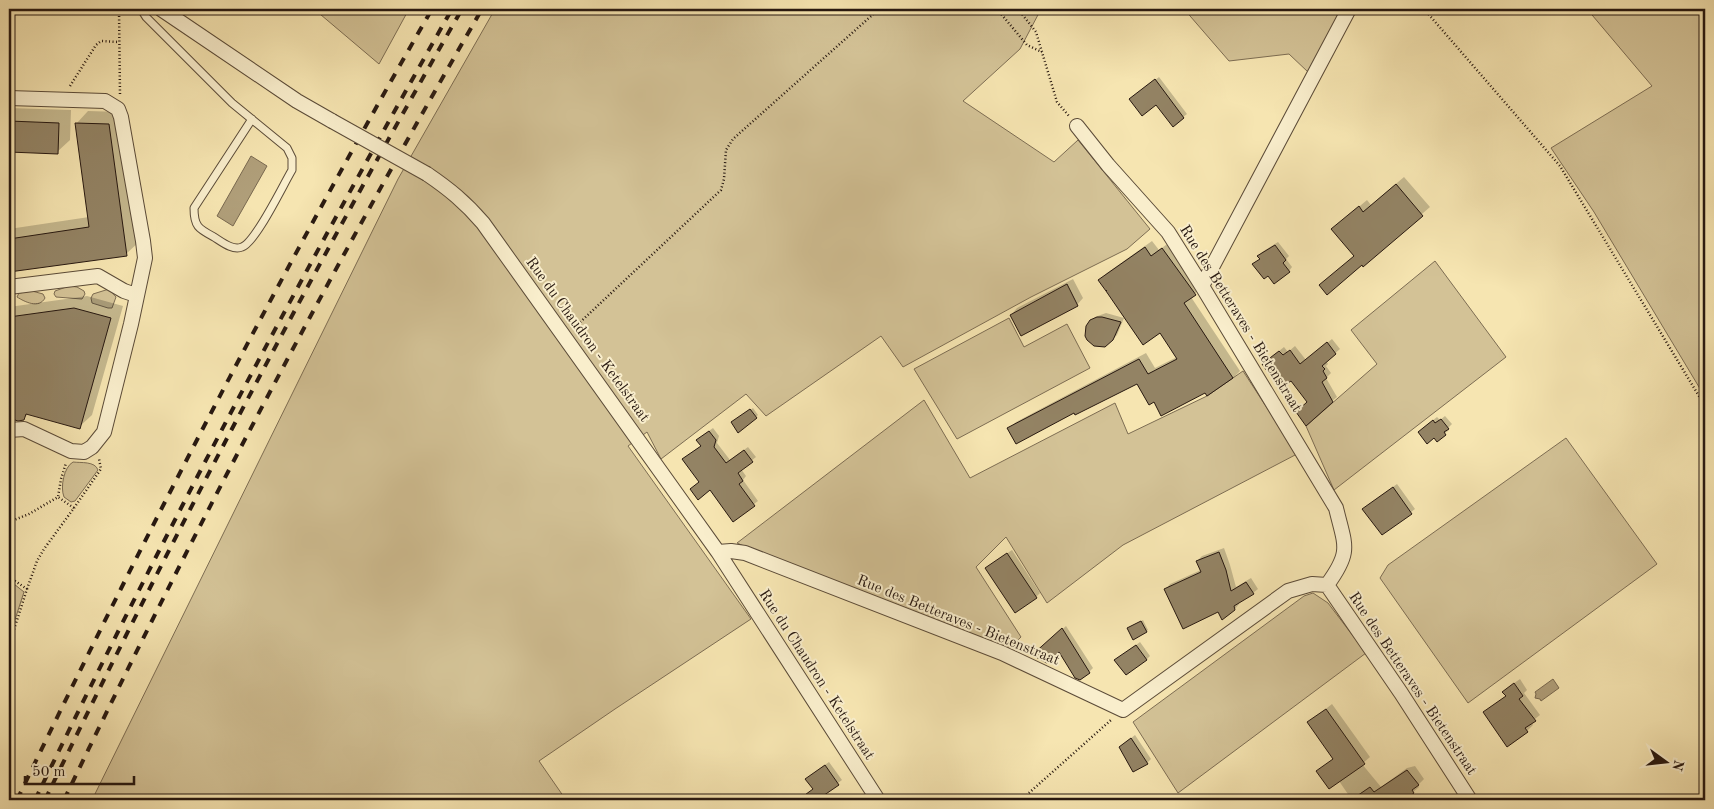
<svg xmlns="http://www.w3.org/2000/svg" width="1714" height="809" font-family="'Old Standard TT',serif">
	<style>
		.green { fill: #d3c296; stroke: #7d6d53 }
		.water { fill: #b09f7a; stroke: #796950 }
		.shadow { fill: #0003 }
		.building { fill: #938364; stroke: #271810 }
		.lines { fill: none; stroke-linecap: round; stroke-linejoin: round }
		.lane-casing { stroke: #5b4b38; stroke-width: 9 }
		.street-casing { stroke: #5b4b38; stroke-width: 16 }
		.path { stroke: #271810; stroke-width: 2.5; stroke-dasharray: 1 2.5; stroke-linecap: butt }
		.lane { stroke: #f9eecc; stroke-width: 7 }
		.street { stroke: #f9eecc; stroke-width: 14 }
		.rail { stroke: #271810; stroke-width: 4; stroke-dasharray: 9 9; stroke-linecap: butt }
		.street-bridge-casing { stroke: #5b4b38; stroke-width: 16; stroke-linecap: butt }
		.street-bridge { stroke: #f9eecc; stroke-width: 14 }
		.labels { text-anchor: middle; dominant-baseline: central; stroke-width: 4; stroke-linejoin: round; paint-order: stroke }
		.street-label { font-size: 15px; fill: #271810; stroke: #f9eecc }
	</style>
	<rect width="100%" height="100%" fill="#f6e5b1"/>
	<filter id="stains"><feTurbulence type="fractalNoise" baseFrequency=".004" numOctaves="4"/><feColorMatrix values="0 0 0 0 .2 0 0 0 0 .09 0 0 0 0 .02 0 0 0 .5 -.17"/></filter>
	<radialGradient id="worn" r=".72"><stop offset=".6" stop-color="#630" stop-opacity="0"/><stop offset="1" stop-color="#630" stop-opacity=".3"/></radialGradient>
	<!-- green -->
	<path class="green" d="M314,9H409L379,64Z
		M495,9H1039L1040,11L1020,49L963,101L1054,162L1078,140L1150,229L1127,249L1031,297L903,367L881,336L766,416L746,394L661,459L647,432L628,446L751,619L615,709L539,761L566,800H92L398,179Z
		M1184,9H1343L1308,72L1289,54L1229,61Z
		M1587,9H1705V397L1594,212L1551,148L1652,86Z
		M1435,261L1506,357L1334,490L1306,426L1377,364L1351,330Z
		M69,286L77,287L84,291L85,294L82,299L56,297L54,294L55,291Z
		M109,289L116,297L112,308H108L92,303L91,298L93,294Z
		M32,291L43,294L45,298C39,309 25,302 17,297L19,293Z
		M1009,318L1024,347L1067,324L1090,368L957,439L914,369Z
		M1243,371L1297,454L1123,545L1047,603L1006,537L976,567L1021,637L1008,650L797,569L737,543L924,400L970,478L1115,403L1128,434L1207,396Z
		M1566,438L1657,564L1468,703L1380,578L1388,565Z
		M73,462C81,463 95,461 98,470L75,501L71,502L64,497C60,487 64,467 73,462Z
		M9,580L24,592L9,638Z
		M1313,593L1328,603L1366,653L1178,793L1133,722L1304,596Z"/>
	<!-- water -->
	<path class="water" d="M251,156L267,166L233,226L217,216Z
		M1553,679L1559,688L1541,701L1540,699L1535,698L1536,694L1535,692Z"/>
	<!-- shadow -->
	<path class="shadow" d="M1159,77L1187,114L1173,125L1156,103L1134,96Z
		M9,108L71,110L70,140L57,152L12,151L9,226Z
		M88,111L121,112L139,242L126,254L9,271V229L89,217L76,124Z
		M1404,177L1430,207L1363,265L1355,255L1341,222L1367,200L1371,205Z
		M1152,241L1159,250L1170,242L1202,287L1191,297L1240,371L1233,378L1206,392L1155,401L1138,382L1009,428L1016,422L1146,353L1155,368L1177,357L1160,332L1100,280L1107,273Z
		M1278,242L1289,256L1286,259L1292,267L1289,271L1257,261L1261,258L1259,256L1262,252Z
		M1073,279L1083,298L1077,305L1011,315L1017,308Z
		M87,296L123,306L92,415L79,427L29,413L23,419L9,417V307Z
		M1106,313L1124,318L1117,335L1109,343L1091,321L1095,317Z
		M1332,339L1340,349L1326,361L1328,364L1326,366L1331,373L1326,378L1337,397L1332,401L1292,380L1269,359L1284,347L1288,352L1295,346L1306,360Z
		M753,408L758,415L739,431L734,421Z
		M1445,416L1452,424L1448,428L1449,430L1437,440L1423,428L1437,417L1440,420Z
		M713,428L719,436L717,443L730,460L748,447L756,457L741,469L746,476L743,480L758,501L733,520L710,489L700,482L683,459L702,445V436Z
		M1397,484L1415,509L1382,534L1368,505Z
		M1224,548L1230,565L1236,587L1251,578L1258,589L1253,593L1238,602L1239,604L1235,609L1219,610L1166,589L1170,584L1201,570L1197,561L1202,556Z
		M1012,550L1040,593L1036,597L986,568Z
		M1143,620L1148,630L1146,631L1130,627Z
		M1066,626L1093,668L1089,672L1059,650L1034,655Z
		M1140,642L1150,656L1146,660H1116Z
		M1520,679L1527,690L1524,693L1540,715L1531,722L1533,725L1527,731L1507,745L1485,712L1507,695L1510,686Z
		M1332,704L1370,757L1362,764L1381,787L1407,768L1415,766L1424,779L1418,785L1419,787L1406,798L1407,800H1352L1339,781L1318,771L1334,758L1309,722Z
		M1135,735L1151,759L1147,763L1120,747Z
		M829,762L842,780L815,800H812L808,795L814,789L811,775Z"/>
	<!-- building -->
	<path class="building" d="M1155,79L1184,118L1173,127L1156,105L1142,116L1129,99Z
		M9,121L59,123L58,154L9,152Z
		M75,123L109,124L127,256L9,272V239L89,227Z
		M1396,184L1423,216L1363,267L1362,265L1327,295L1319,285L1354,256L1331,229L1359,206L1363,212Z
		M1275,245L1286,260L1283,263L1290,272L1274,284L1268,276L1264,279L1252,264L1260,259L1257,256Z
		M1145,247L1151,256L1162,248L1196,295L1184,303L1233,378L1207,396L1205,393L1161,416L1154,402L1149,405L1137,384L1075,415L1074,413L1016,444L1007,428L1139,359L1148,374L1177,359L1160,333L1143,345L1106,291L1107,290L1106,291L1098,280Z
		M1067,284L1078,306L1021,336L1010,315Z
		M74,308L111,318L80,429L26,414L24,420L18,421L9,418V317Z
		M1097,317H1102L1121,322L1113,340L1105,347L1094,346L1087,340L1085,336L1086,326L1090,320Z
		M1327,342L1336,354L1322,366L1325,369L1323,371L1327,378L1322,382L1333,402L1306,426L1296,412L1307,402L1291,381L1280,389L1262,364L1279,351L1283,355L1290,350L1300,364Z
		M750,409L757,418L738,433L731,422Z
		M1441,419L1449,429L1444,432L1446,435L1437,442L1434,438L1427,444L1418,432L1433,420L1435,423Z
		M709,431L716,440L714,447L726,463L744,450L753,462L738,473L743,481L739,484L755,506L733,522L710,490L698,500L690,489L699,482L682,459L701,446L696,440Z
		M1393,487L1412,514L1382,535L1362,509Z
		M1219,552L1226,570L1231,591L1246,582L1254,594L1234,606L1235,610L1222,620L1218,612L1183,629L1164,589L1201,572L1196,561Z
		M1007,553L1037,598L1015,613L985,568Z
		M1141,621L1147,632L1133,640L1127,628Z
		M1062,628L1090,673L1080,680L1075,678L1059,652L1047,663L1032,655Z
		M1136,645L1147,660L1126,675L1114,660Z
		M1514,683L1523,696L1519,699L1536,721L1525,728L1528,732L1507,747L1483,712L1506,696L1502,692Z
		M1326,709L1365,764L1329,789L1316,771L1333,759L1307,722Z
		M1131,738L1148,764L1133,772L1119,747Z
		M825,765L839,785L817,800H798L813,789L805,779Z
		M1407,770L1419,785L1412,790L1414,793L1405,800H1351L1370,787L1374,792Z"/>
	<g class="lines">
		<defs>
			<path id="lane" d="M141,9L146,17L232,103L287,148L292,158V170C283,185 256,242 242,247C233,251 222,242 214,237C199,229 194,227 194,208L252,119"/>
			<path id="street" d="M161,9L297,101L332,121
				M9,98L105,101L118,109L121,117L143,241L145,258L131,324L104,432L92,447L84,452L71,451L24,429L9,430
				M1077,126L1108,165L1168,232L1202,286L1336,508C1345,546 1352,551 1327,585L1401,693L1470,800
				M427,174C449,189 465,202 483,223L718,552L878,800
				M1202,286L1349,9
				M9,287L98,276L124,291L136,295
				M718,552L731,551L745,553L1002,653L1123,710L1288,591L1312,584L1327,585"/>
		</defs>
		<!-- lane casing -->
		<use href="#lane" class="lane-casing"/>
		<!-- street casing -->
		<use href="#street" class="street-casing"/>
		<!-- path -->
		<path class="path" d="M119,9L120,95
			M997,9L1027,45L1042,52
			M1018,9L1036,32L1057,102L1069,116
			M1424,9L1560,166L1705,406
			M70,86L96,45L101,41L119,42
			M575,327L721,190L724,179L726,150L733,139L879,9
			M74,508L101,469L99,459
			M9,522L29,514L58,497L61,479L66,463
			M9,577L27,589L9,645
			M27,589L37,561L44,549L74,508L58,497
			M1021,800L1111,720"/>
		<!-- lane -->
		<use href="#lane" class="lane"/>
		<!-- street -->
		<use href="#street" class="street"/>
		<!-- rail -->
		<path class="rail" d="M17,800C146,532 284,267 432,9
			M35,800C165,531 305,268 452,9
			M45,800C175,531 314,268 462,9
			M64,800C193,531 333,267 482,9"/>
		<defs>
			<path id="street-bridge" d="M332,121L427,174"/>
		</defs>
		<!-- street-bridge casing -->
		<use href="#street-bridge" class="street-bridge-casing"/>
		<!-- street-bridge -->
		<use href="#street-bridge" class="street-bridge"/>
	</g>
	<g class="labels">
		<!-- street labels -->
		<g class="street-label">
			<text transform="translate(1240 319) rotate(58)">Rue des Betteraves - Bietenstraat</text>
			<text transform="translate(587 340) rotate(54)">Rue du Chaudron - Ketelstraat</text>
			<text transform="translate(958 621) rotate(22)">Rue des Betteraves - Bietenstraat</text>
			<text transform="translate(816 675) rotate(57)">Rue du Chaudron - Ketelstraat</text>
			<text transform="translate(1412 684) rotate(56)">Rue des Betteraves - Bietenstraat</text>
		</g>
	</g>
	<!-- margin -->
	<rect width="1714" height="809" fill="none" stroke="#f6e5b1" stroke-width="30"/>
	<rect x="10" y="10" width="1694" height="789" fill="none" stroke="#271810" stroke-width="2.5"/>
	<rect x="15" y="15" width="1684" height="779" fill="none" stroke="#271810"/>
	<!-- north arrow -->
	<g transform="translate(1666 762) rotate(105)" stroke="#f9eecc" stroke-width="4" paint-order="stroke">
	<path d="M0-4L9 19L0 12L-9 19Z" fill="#271810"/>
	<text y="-8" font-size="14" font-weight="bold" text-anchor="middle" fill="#271810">N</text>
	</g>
	<!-- scale -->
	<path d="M25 776v8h109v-8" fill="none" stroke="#271810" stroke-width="2.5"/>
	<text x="32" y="776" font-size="15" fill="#271810" stroke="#f9eecc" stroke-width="4" paint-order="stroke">50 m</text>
	<rect width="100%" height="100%" filter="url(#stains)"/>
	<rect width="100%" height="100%" fill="url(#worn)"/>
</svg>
